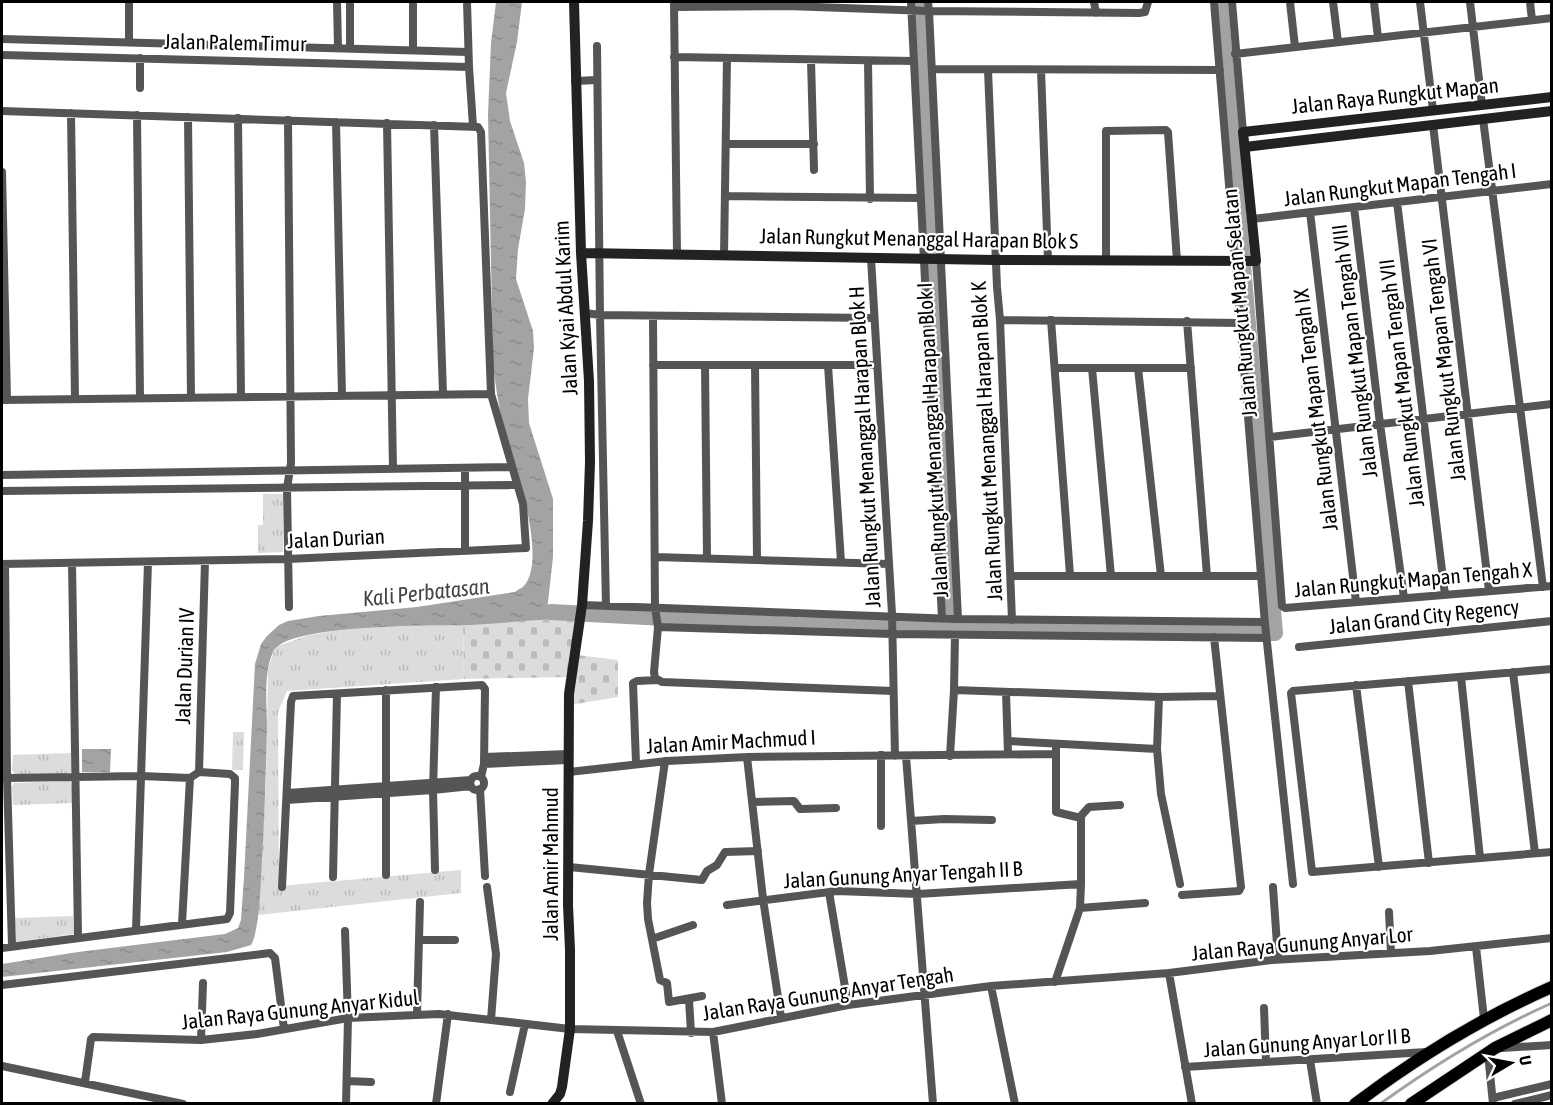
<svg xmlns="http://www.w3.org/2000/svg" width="1553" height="1105" font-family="'Asap Condensed',sans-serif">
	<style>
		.grass { fill: url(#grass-tufts) }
		.cemetery { fill: url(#cemetery-stones) }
		.water { fill: url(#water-ripples) }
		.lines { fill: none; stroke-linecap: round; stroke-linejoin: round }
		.stream { stroke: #a3a3a3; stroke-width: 3 }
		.river { stroke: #a3a3a3; stroke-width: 16 }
		.primary-casing { stroke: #dbdbdb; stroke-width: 14 }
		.street { stroke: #555; stroke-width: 8 }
		.secondary { stroke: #222; stroke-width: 10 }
		.primary { stroke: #000; stroke-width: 12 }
		.labels { text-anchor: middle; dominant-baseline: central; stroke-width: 4.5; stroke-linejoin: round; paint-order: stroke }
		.street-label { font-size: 21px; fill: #000; stroke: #fff }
		.water-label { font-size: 22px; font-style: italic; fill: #444; stroke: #fff }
	</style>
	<defs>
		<pattern id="grass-tufts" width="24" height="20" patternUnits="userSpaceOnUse" patternTransform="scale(1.5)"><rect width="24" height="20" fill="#dcdcdc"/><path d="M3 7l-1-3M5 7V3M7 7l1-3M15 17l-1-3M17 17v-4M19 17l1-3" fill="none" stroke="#bbb"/></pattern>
		<pattern id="cemetery-stones" width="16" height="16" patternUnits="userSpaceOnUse" patternTransform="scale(1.5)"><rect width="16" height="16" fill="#dcdcdc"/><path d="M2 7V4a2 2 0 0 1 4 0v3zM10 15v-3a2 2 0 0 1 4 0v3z" fill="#bbb"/></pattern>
		<pattern id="water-ripples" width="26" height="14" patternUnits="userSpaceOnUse" patternTransform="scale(1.5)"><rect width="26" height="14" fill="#a3a3a3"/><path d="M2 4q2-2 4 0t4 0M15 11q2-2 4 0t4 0" fill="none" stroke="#8b8b8b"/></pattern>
	</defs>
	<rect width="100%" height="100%" fill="#fff"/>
	<!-- grass -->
	<path class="grass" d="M263,494H283V552L258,553V525H263Z
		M463,625L464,679L287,691L278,712L279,886L461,870V893L258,915L266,782L268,670L275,647L309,635L360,627Z
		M233,732H244L243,770H232Z
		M71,753L72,771L69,774L16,775L12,770L13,755Z
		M69,781L72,785L73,803L13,805L12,787L14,783Z
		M73,916L74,934L16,942L15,918Z"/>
	<!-- cemetery -->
	<path class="cemetery" d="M531,620H577L568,677L464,679L463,625Z
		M577,655L618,660V697L570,705Z"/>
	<!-- water -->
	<path class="water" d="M496,2H522L517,42L506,93L510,121L524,163L526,182L525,209L518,249L516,279L533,331L534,348L528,399L529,423L553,499V557L547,611L572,613L571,619C538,619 505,623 471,625C440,626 285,623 273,652C263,674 267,704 267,728C266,766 265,804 263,842C261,864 261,929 251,945L227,952L2,977V964L78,952L225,934L238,928L241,920L244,877L255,664L261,644L267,636L279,625L288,621L319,616L417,607L515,592C517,590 520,589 523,587C550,560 512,457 503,425C498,403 495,383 493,361L488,115L491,43Z
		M82,749H111L110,772H82Z"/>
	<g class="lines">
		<!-- stream -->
		<path class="stream" d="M1380,1104C1434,1065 1491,1030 1552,1003"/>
		<!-- river -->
		<path class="river" d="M919,2L950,628
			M551,612L797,625L1275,633L1220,2"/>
		<defs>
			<path id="primary" d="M1355,1104C1416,1058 1481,1018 1552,987
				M1411,1104L1495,1048L1552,1020"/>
		</defs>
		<!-- primary casing -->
		<use href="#primary" class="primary-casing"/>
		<!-- street -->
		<path class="street" d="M337,2L338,48
			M350,2V48
			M413,2V50
			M467,2L469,67L473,126
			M674,2L677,255
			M911,2L942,619
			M1094,2L1096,13
			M1214,2L1265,624L1293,884
			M1232,2L1243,132
			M1290,2L1295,47
			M1333,2L1338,42
			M1374,2L1378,38
			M1420,2L1433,110
			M1470,2L1482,105
			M1530,2L1532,20
			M674,7L787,6L929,11L928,2
			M2,39L468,52
			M129,42V2
			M597,46L600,315L606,606
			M1235,54L1552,18
			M2,55L469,67
			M674,57L914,61
			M811,60L814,170
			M868,61L870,199
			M932,69L1220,70
			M988,70L997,287L1000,320L1012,620
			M1041,70L1048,260
			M575,81L597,80
			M140,88V58
			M2,111L478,127L481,132L491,394L523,504L526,548L288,559L2,564
			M71,113L75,399
			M137,115L140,398
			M188,117L191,397
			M238,118L241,397
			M1483,119L1543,587
			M288,120L291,463L287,488L289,607
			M336,122L342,396
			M387,123L393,469
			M434,125L443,394
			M1433,125L1489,591
			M726,144H814
			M2,172L7,400
			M725,196L921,198
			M1397,202L1445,595
			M1354,207L1380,424L1404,598
			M1310,212L1356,602
			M1252,219L1552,184
			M724,255L727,58
			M871,258L892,614L895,756
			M1106,260V131L1166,130L1168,132L1177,261
			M1256,261L1282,606L1285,608L1552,586
			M585,313L600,315L874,318
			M653,316L655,608L658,627
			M1000,320L1242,323
			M1051,320L1070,575
			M1187,321L1207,576
			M653,365H877
			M705,365L707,558
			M755,365L757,560
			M828,365L841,562
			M1055,368H1191
			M1092,368L1111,576
			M1138,368L1161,576
			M2,400L491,394
			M1270,437L1552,404
			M465,468V550
			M2,475L512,467
			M2,491L517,485
			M655,557L889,564
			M72,563L78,936
			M1012,576H1261
			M582,605L955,619L1265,622
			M958,619L929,11L1139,13L1145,12L1148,2
			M1299,647L1552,621
			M1552,669L1293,691L1291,693L1312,872L1552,852
			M1513,672L1535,853
			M1461,677L1480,858
			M1408,681L1429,863
			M1356,685L1379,867
			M386,690V875
			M954,690L1159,697L1219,696
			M893,691L662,682L655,678L654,672L658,627L892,634L1266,638
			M1006,692L1008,754
			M1159,697L1157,749L1161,794L1180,884
			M1008,741L1157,749
			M906,756L933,1104
			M950,756L954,690L955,635
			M484,757L568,754
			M747,757L763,899L781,1017
			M665,761L649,874L647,903L648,919L660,980L667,983L669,1002L702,996
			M636,763L633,683L637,681L658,680
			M484,764L568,760
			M199,772L205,561
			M569,772L667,761L747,757L1056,754
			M470 783a7 7 0 1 1 14 0a7 7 0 1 1-14 0Z
			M2,778H7L12,946
			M480,789L485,876
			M288,793L471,780
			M287,800L433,790L471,786
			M753,802L794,801L800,809L836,808
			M1080,817L1089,807L1120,805
			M911,821L944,819L992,820
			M881,826V755
			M569,867L702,880L707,871L717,865L725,852L758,851
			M435,870L433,790L436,687
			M333,877L337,694
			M282,887L291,702L293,696L482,685L485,689L484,764L481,777
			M487,887L496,954L491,1020
			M1273,887L1278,959
			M829,892L848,1005
			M1182,895L1239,891L1241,887L1214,637
			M727,905L837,891L918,894L1081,884
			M1080,908L1145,903
			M1389,912L1391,953
			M182,924L190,778
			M136,930L148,562
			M345,931L348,1018L346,1104
			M652,939L693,925
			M420,940H455
			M1476,947L1484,1019
			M2,948L227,919L230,913L235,783V778L230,774L199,772L190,778L141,776L7,778L5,564
			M1169,973L1192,1104
			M1055,982L1080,908L1081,884V818L1056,812V745
			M2,985L270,953L275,958L284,1029
			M991,986L1015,1104
			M689,999L691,1033
			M1264,1008L1266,1062
			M417,1014L420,902
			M617,1031L641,1104
			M713,1032L722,1104
			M201,1040L203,983
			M1502,1048L1552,1045
			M1488,1053L1493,1104
			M1310,1060L1317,1104
			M2,1066L183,1104
			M1185,1067L1426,1052
			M347,1081L371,1082
			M85,1082L91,1039L93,1037L201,1040L257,1034L348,1018L439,1014L570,1029L713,1032L848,1005L991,986L1169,973L1272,960L1430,951L1552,938
			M510,1092L525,1024
			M1493,1098L1552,1084
			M436,1104L448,1014
			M1515,1104L1552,1095"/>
		<!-- secondary -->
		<path class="secondary" d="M1245,147L1552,111
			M581,253L995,260L1256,261L1243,132L1552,97
			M552,1104L560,1094L562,1087L570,1029V950L568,905L569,694L582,605L588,521L590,462L589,381L581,253L574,2"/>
		<!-- primary -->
		<use href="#primary" class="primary"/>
	</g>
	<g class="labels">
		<!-- street labels -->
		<g class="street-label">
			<text transform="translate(235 42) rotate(1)">Jalan Palem Timur</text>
			<text transform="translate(1395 95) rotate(-6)">Jalan Raya Rungkut Mapan</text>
			<text transform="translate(1400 184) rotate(-7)">Jalan Rungkut Mapan Tengah I</text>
			<text transform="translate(919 238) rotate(1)">Jalan Rungkut Menanggal Harapan Blok S</text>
			<text transform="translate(1239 303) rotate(-95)">Jalan Rungkut Mapan Selatan</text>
			<text transform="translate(565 308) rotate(-93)">Jalan Kyai Abdul Karim</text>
			<text transform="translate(1354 351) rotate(-97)">Jalan Rungkut Mapan Tengah VIII</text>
			<text transform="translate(1443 360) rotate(-97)">Jalan Rungkut Mapan Tengah VI</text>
			<text transform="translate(1401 383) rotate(-97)">Jalan Rungkut Mapan Tengah VII</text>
			<text transform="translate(1315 410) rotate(-97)">Jalan Rungkut Mapan Tengah IX</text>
			<text transform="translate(932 440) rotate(-93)">Jalan Rungkut Menanggal Harapan Blok I</text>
			<text transform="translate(986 441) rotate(-93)">Jalan Rungkut Menanggal Harapan Blok K</text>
			<text transform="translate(864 447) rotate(-93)">Jalan Rungkut Menanggal Harapan Blok H</text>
			<text transform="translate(336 538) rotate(-3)">Jalan Durian</text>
			<text transform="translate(1413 579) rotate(-5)">Jalan Rungkut Mapan Tengah X</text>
			<text transform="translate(1424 616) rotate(-6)">Jalan Grand City Regency</text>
			<text transform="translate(184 666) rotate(-88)">Jalan Durian IV</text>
			<text transform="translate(731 741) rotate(-3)">Jalan Amir Machmud I</text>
			<text transform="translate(550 864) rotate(-90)">Jalan Amir Mahmud</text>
			<text transform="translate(903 874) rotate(-3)">Jalan Gunung Anyar Tengah II B</text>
			<text transform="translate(1302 943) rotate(-5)">Jalan Raya Gunung Anyar Lor</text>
			<text transform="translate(828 993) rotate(-9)">Jalan Raya Gunung Anyar Tengah</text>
			<text transform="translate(300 1009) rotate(-6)">Jalan Raya Gunung Anyar Kidul</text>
			<text transform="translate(1307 1042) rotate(-4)">Jalan Gunung Anyar Lor II B</text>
		</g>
		<!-- water labels -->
		<g class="water-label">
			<text transform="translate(426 592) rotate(-6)">Kali Perbatasan</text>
		</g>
	</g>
	<!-- border -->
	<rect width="1553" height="1105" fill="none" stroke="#000000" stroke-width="6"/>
	<!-- north arrow -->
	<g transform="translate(1511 1063) rotate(80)" stroke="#ffffff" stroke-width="4.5" paint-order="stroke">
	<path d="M0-4.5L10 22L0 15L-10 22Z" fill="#000000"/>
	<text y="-9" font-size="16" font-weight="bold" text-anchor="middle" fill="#000000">U</text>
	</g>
</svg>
